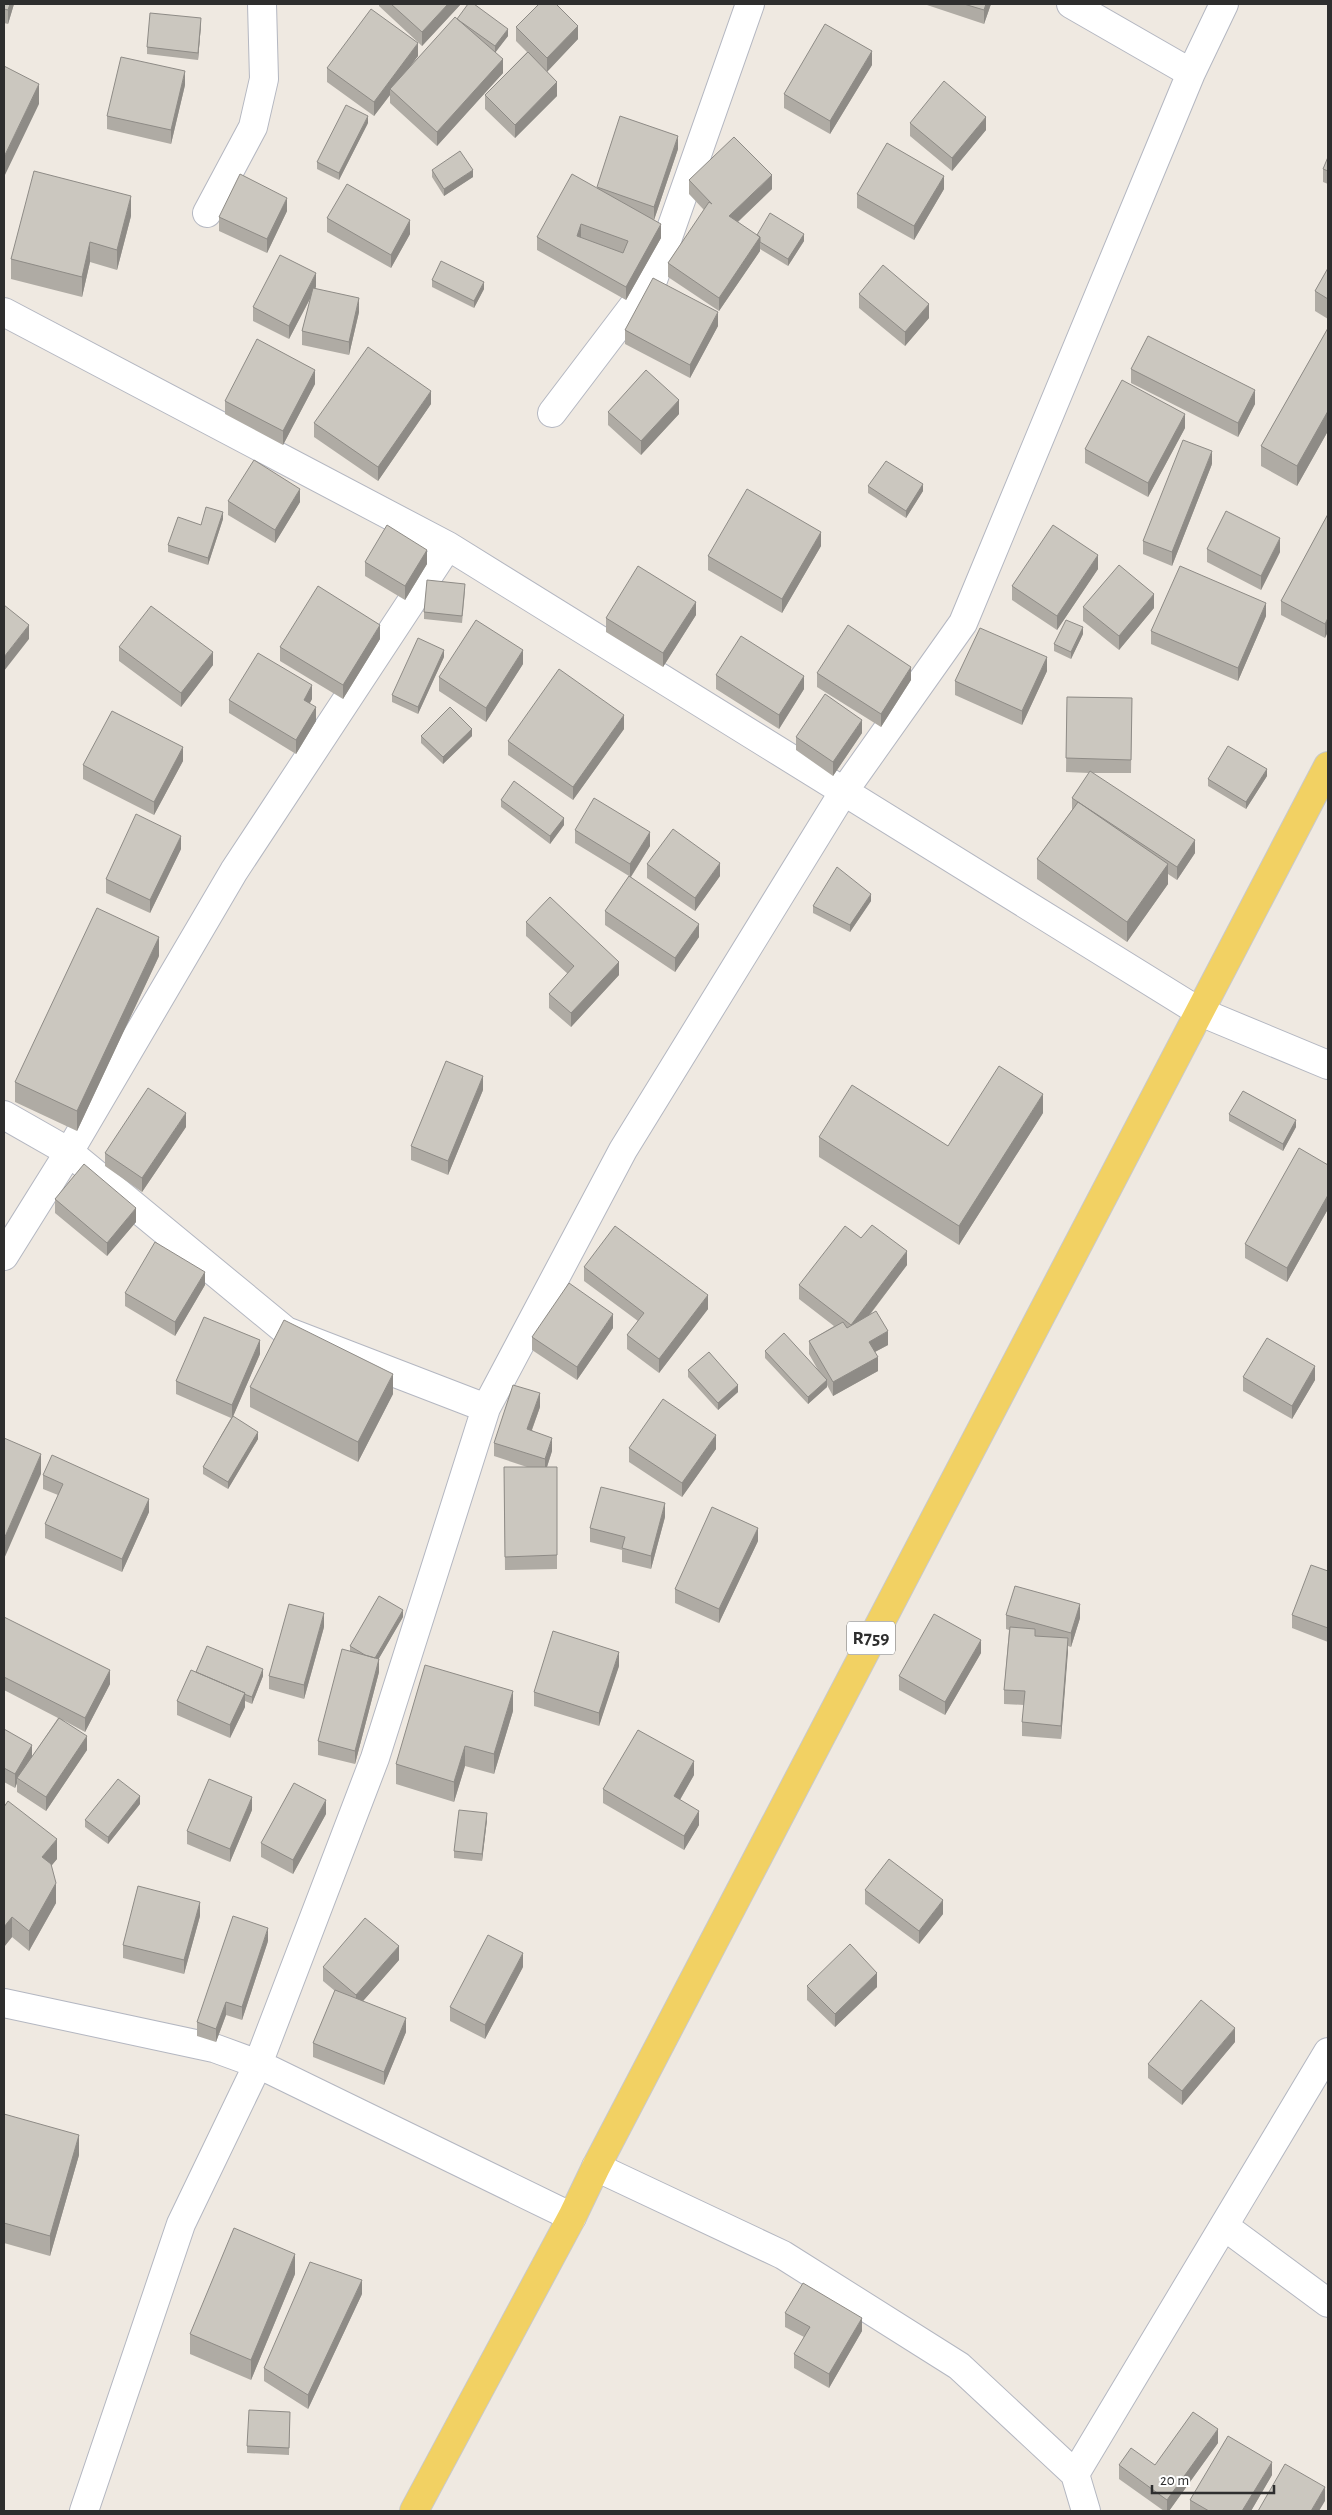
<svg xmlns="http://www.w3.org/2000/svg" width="1332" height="2515" font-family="'Alegreya Sans',sans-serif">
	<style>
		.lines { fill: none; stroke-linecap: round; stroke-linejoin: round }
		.minor-casing { stroke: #b4b7c1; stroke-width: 30 }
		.primary-casing { stroke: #c9c9c9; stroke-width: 30 }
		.minor { stroke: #fff; stroke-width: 28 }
		.primary { stroke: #f2d163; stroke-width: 28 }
		.wall { fill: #afaba4 }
		.shaded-wall { fill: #8e8b86 }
		.building { fill: #cbc7bf; stroke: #8e8b86; fill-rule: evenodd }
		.labels { text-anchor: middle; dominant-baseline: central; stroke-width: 4.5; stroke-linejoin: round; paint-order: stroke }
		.shield { fill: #fff; stroke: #6d6d6d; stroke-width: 1 }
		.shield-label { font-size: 19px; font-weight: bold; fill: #2e2e2e }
	</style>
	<rect width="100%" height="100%" fill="#efe9e1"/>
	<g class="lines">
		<defs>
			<path id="minor" d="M1071,4L1191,73
				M207,213L253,127L264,79L262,4
				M4,312L448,546L1198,1011L1328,1065
				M552,413L653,280L750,4
				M4,1115L69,1152L286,1331L486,1408
				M4,1256L69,1152L234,871L448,546
				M4,2003L214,2048L258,2064L572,2217
				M596,2167L783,2255L959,2366L1075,2474L1086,2511
				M1224,2226L1328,2303
				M1075,2474L1328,2052
				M84,2511L181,2224L258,2064L375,1758L486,1408L623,1150L844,791L963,623L1191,73L1224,4"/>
			<path id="primary" d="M414,2511L572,2217L596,2167L1328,766"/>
		</defs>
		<!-- minor casing -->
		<use href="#minor" class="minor-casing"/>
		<!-- primary casing -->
		<use href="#primary" class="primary-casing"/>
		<!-- minor -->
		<use href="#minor" class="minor"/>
		<!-- primary -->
		<use href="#primary" class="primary"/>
	</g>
	<!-- wall -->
	<path class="wall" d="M4,4H14L8,24L4,23Z
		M379,4H461L422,46L379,6Z
		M924,4H991L984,24Z
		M457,19L508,36L495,52L503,73L437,146L390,103V95L374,116L327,82V68L418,56L411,65Z
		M201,25L198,60L147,54V47Z
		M516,27L578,39L547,71L557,96L515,138L485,109V95L527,52L516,41Z
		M872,65L830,134L784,108V94Z
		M185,85L171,144L107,129V116Z
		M368,123L339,180L317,169V162Z
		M910,123L986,130L952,171L910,136Z
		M678,149L654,220L661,238L626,300L537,250V237L597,188Z
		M1328,157V184L1323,182V169Z
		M432,170L473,177L444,196L432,177Z
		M689,180L772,189L738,222L756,235L804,241L788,266L760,249V251L719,311L668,277V263L704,210L689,194Z
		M944,189L914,240L857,208V194Z
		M287,211L267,253L219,231V217Z
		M131,216L117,270L90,262L82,297L11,279V259Z
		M327,218L410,234L391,268L327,232Z
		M1328,268V319L1315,311V291Z
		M432,280L484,289L474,308L432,287Z
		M316,287L315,288L359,312L349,355L302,345V331L311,297L289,339L253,321V307Z
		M859,294L929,318L905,346L859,308Z
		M718,326L690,378L625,344V330Z
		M1328,328V431L1297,486L1261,466V446Z
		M1131,369L1255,404L1238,437L1131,383Z
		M315,384L283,445L225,414V401Z
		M431,404L378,481L314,437V423Z
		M608,412L679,414L641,455L608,425Z
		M1185,428L1148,497L1085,463V449Z
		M1212,464L1172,566L1143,554V541Z
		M868,486L923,491L906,518L868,493Z
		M228,501L300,502L275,543L228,515Z
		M1328,514L1325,638L1281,615V601Z
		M223,519L208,565L168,552V545L201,525Z
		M821,546L782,613L708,570V556Z
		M1207,549L1280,552L1261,590L1207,562Z
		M365,562L427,564L405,600L365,576Z
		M1098,569L1057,630L1012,600V586Z
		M465,591L462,623L424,619V612Z
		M1083,607L1154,608L1119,650L1083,621Z
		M696,615L663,667L606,632V618Z
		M1266,616L1238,681L1151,644V631Z
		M1083,634L1071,659L1054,651V644Z
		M380,639L343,699L280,661V647Z
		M119,647L213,665L181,707L119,661Z
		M444,657L418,714L392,702V695Z
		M523,664L486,722L439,691V677Z
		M1047,671L1022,725L955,695V681Z
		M817,673L911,680L881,727L817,687Z
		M716,675L804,689L779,729L716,689Z
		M1067,697L1132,698L1131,773H1092L1195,853L1177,880L1168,874V884L1127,942L1037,879V859L1072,810V798L1089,773L1066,772Z
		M312,699L310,703L316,721L296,754L229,713V700Z
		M624,729L573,800L508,755V741Z
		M862,733L833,776L796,750V737Z
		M421,736H472L443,764L421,743Z
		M183,761L154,815L83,779V765Z
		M1267,776L1246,809L1208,786V779Z
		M501,800L564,825L550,844L501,807Z
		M575,830L650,846L631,877L699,937L675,972L605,925V911L629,876L575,843Z
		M181,849L150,913L106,893V879Z
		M647,864L720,876L695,911L647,878Z
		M871,901L850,932L813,913V906Z
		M526,922L619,975L571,1027L549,1008V994L568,974L526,936Z
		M159,956L77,1131L15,1102V1082Z
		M483,1090L448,1175L411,1160V1146Z
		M1043,1113L959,1245L819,1157V1137L948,1146Z
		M1229,1114L1296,1127L1283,1151L1229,1121Z
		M186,1127L142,1192L105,1166V1153Z
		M1328,1165V1209L1287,1282L1245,1258V1244Z
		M55,1199L136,1222L107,1256L55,1213Z
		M861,1238L907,1265L869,1316L888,1345L875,1352L878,1371L833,1396L827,1385V1387L808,1404L765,1358V1351L818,1370L809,1354V1341L834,1326L799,1299V1285Z
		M584,1267L708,1309L659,1373L627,1349V1335L638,1321L584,1281Z
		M205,1285L175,1336L125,1306V1293Z
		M613,1328L577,1380L532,1350V1337Z
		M260,1354L233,1416L258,1439L228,1489L203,1474V1467L231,1418L176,1394V1381Z
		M688,1370L738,1392L718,1410L688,1377Z
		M1243,1377L1315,1380L1292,1419L1243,1391Z
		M250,1387L393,1394L358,1462L250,1407Z
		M540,1407L532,1430L552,1451L547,1467H557V1569L505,1570L504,1467H527L494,1456V1443Z
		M629,1448L716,1449L682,1497L629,1462Z
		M43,1475L149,1512L122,1572L45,1538V1524L58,1495L43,1489Z
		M665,1517L651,1569L622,1562V1550L590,1542V1528Z
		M758,1541L719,1623L675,1603V1589Z
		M1328,1571V1642L1292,1628V1615Z
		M1006,1615L1080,1618L1071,1647L1068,1646L1061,1739L1022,1736V1722L1024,1705L1004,1704V1690L1009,1630L1006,1629Z
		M4,1617L110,1684L85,1732L63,1720L87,1750L46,1811L17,1792V1783L15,1788L4,1782V1729L32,1757L58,1718L4,1690Z
		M403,1617L379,1658V1672L355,1764L318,1755V1741L350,1651V1646Z
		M324,1627L304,1699L269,1689V1676Z
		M981,1653L945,1715L899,1690V1676Z
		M619,1666L599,1726L534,1706V1692Z
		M196,1672L263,1676L252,1704L245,1701V1707L230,1738L177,1715V1701Z
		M513,1711L494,1774L465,1766L454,1802L396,1784V1764Z
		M694,1775L680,1800L699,1825L684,1850L603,1803V1789Z
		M140,1804L108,1844L85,1827V1820Z
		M4,1807L57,1859L51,1866L56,1903L29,1951L12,1937L4,1947Z
		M252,1810L230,1862L187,1844V1831Z
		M326,1814L293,1874L261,1857V1843Z
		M487,1820L482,1861L454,1858V1851Z
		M865,1890L943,1914L919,1944L865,1904Z
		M200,1916L184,1974L123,1958V1945Z
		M268,1941L242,2020L226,2015L216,2042L197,2036V2022Z
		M399,1960L363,2001L406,2032L384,2085L313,2057V2043L335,1991L323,1981V1967Z
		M523,1967L485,2039L450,2021V2007Z
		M807,1986L877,1987L835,2027L807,2000Z
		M1235,2042L1182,2105L1148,2078V2064Z
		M4,2114L79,2155L50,2256L4,2243Z
		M295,2274L251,2380L190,2354V2334Z
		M362,2294L308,2409L264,2381V2368Z
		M785,2313L862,2331L829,2388L794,2368V2354L804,2337L785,2327Z
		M290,2412L289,2455L247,2453V2446Z
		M1218,2443L1169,2511H1164L1119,2479V2465H1155Z
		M1272,2475L1251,2511H1190V2500Z"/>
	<!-- shaded-wall -->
	<path class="shaded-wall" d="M10,4H14L8,24V10Z
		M448,4H461L422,46V32Z
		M986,4H991L984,24V10Z
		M201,18V25L198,60V53Z
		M578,26V39L547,72V58Z
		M508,29V36L495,53V46Z
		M418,43V56L392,91L390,89V95L374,116V102Z
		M872,51V65L830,134V121Z
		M503,59V73L437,146V132Z
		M185,71V85L171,144V130Z
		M557,82V96L515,138V125Z
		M39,84V104L4,177V157Z
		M368,116V123L339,180V173Z
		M986,117V130L952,171V158Z
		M678,136V149L654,220V207Z
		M473,170V177L444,196V189Z
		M772,175V189L729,230V216Z
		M944,176V189L914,240V226Z
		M131,196V216L117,270V250Z
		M287,198V211L267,253V239Z
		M410,220V234L391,268V255Z
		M581,224V238L577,236Z
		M661,224V238L626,300V287Z
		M804,234V241L788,266V259Z
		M760,237V251L719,311V298Z
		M90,242V262L82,297V277Z
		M316,273V287L289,339V326Z
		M484,282V289L474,308V301Z
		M359,298V312L349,355V342Z
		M929,304V318L905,346V332Z
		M718,312V326L690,378V365Z
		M315,370V384L283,445V431Z
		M1255,390V404L1238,437V423Z
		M431,391V404L378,481V467Z
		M679,400V414L641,455V441Z
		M1328,411V431L1297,486V466Z
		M1185,414V428L1148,497V483Z
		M1212,451V464L1172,566V552Z
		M923,484V491L906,518V511Z
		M300,489V502L275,543V530Z
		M223,512V519L208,565V558Z
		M821,532V546L782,613V599Z
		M1280,538V552L1261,590V576Z
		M427,550V564L405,600V586Z
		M1098,555V569L1057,630V616Z
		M1154,594V608L1119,650V636Z
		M696,602V615L663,667V653Z
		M1266,603V616L1238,681V668Z
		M1328,618V632L1325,638V624Z
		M29,625V639L4,671V657Z
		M380,625V639L343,699V685Z
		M1083,627V634L1071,659V652Z
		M444,650V657L418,714V707Z
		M523,650V664L486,722V708Z
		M213,652V665L181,707V693Z
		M1047,657V671L1022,725V711Z
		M911,667V680L881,727V714Z
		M804,676V689L779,729V715Z
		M312,685V699L304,713V700Z
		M316,707V721L296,754V740Z
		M624,715V729L573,800V787Z
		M862,720V733L833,776V762Z
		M472,729V736L443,764V757Z
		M183,747V761L154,815V802Z
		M1267,769V776L1246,809V802Z
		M564,818V825L550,844V836Z
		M650,832V846L630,878V864Z
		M181,836V849L150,913V900Z
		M1195,840V853L1177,880V867Z
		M720,863V876L695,911V898Z
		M1168,864V884L1127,942V922Z
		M871,894V901L850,932V925Z
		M699,924V937L675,972V958Z
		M159,937V956L77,1131V1111Z
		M619,962V975L571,1027V1013Z
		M483,1076V1090L448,1175V1161Z
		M1043,1094V1113L959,1245V1226Z
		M186,1113V1127L142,1192V1178Z
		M1296,1120V1127L1283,1151V1144Z
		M1328,1195V1209L1287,1282V1268Z
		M136,1208V1222L107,1256V1243Z
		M907,1251V1265L851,1339V1325Z
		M205,1272V1285L175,1336V1322Z
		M708,1295V1309L659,1373V1359Z
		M613,1314V1328L577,1380V1367Z
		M888,1331V1345L869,1355V1342Z
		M260,1340V1354L232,1419V1405Z
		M878,1357V1371L833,1396V1382Z
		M1315,1366V1380L1292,1419V1406Z
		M393,1374V1394L358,1462V1442Z
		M827,1380V1387L808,1404V1397Z
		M738,1385V1392L718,1410V1403Z
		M540,1393V1407L527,1443V1429Z
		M258,1432V1439L228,1489V1482Z
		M716,1435V1449L682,1497V1483Z
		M552,1438V1451L545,1473V1459Z
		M41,1454V1474L4,1559V1539Z
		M149,1499V1512L122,1572V1559Z
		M665,1503V1517L651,1569V1556Z
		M758,1528V1541L719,1623V1609Z
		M1080,1604V1618L1071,1647V1633Z
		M403,1610V1617L374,1667V1660Z
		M324,1613V1627L304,1699V1685Z
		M1068,1638V1652L1061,1739V1726Z
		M981,1640V1653L945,1715V1702Z
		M619,1652V1666L599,1726V1713Z
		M379,1659V1672L355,1764V1751Z
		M263,1669V1676L252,1704V1697Z
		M110,1670V1684L85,1732V1718Z
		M513,1691V1711L494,1774V1754Z
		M245,1693V1707L230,1738V1725Z
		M87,1736V1750L46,1811V1797Z
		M32,1745V1759L17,1778V1783L15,1788V1774Z
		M465,1746V1766L454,1802V1782Z
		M694,1761V1775L674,1810V1796Z
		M140,1796V1804L108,1844V1837Z
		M252,1797V1810L230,1862V1849Z
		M326,1800V1814L293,1874V1860Z
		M699,1811V1825L684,1850V1836Z
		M487,1813V1820L482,1861V1854Z
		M57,1839V1859L42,1877V1857Z
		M56,1883V1903L29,1951V1931Z
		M943,1900V1914L919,1944V1931Z
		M200,1902V1916L184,1974V1960Z
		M12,1917V1937L4,1947V1927Z
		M268,1928V1941L242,2020V2007Z
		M399,1946V1960L356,2009V1995Z
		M523,1953V1967L485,2039V2025Z
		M877,1973V1987L835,2027V2014Z
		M226,2002V2015L216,2042V2029Z
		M406,2018V2032L384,2085V2072Z
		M1235,2028V2042L1182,2105V2091Z
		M79,2135V2155L50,2256V2236Z
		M295,2254V2274L251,2380V2360Z
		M362,2280V2294L308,2409V2395Z
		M862,2318V2331L829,2388V2374Z
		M1218,2429V2443L1169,2511H1167V2500Z
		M1272,2462V2475L1251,2511H1242Z
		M1325,2487V2501L1319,2511H1311Z"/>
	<!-- building -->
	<path class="building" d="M4,4H10L8,10L4,9Z
		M391,4H448L422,32Z
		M468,4H474L508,29L495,46L457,19Z
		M539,4H556L578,26L547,58L516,27Z
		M964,4H986L984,10Z
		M371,9L418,43L374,102L327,68Z
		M150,13L201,18L198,53L147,47Z
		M455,17L503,59L437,132L390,89Z
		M825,24L872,51L830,121L784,94Z
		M528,52L557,82L515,125L485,95Z
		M121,57L185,71L171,130L107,116Z
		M4,66L39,84L4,157Z
		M944,81L986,117L952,158L910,123Z
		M346,105L368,116L339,173L317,162Z
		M620,116L678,136L654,207L597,187Z
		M734,137L772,175L729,216L760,237L719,298L668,263L709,202L712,204L689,180Z
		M887,143L944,176L914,226L857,194Z
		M460,151L473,170L444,189L432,170Z
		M1328,157V171L1323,169Z
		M34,171L131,196L117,250L90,242L82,277L11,259Z
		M240,174L287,198L267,239L219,217Z
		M572,174L661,224L626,287L537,237ZM581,224L628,241L623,253L577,236Z
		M347,184L410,220L391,255L327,218Z
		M770,213L804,234L788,259L760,242V237L757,235Z
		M280,255L316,273L289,326L253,307Z
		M441,261L484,282L474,301L432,280Z
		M883,265L929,304L905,332L859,294Z
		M1328,268V299L1315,291Z
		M653,278L718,312L690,365L625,330Z
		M313,288L359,298L349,342L302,331Z
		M1328,328V411L1297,466L1261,446Z
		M1148,336L1255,390L1238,423L1131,369Z
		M257,339L315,370L283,431L225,401Z
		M368,347L431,391L378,467L314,423Z
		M646,370L679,400L641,441L608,412Z
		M1122,380L1185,414L1148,483L1085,449Z
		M1183,440L1212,451L1172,552L1143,541Z
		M254,460L300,489L275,530L228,501Z
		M886,461L923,484L906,511L868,486Z
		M747,489L821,532L782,599L708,556Z
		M206,507L223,512L208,558L168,545L178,517L201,525Z
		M1226,511L1280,538L1261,576L1207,549Z
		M1328,514V618L1325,624L1281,601Z
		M387,525L427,550L405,586L365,562Z
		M1053,525L1098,555L1057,616L1012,586Z
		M1119,565L1154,594L1119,636L1083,607Z
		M638,566L696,602L663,653L606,618Z
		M1180,566L1266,603L1238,668L1151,631Z
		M427,580L465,584L462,616L424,612Z
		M318,586L380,625L343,685L280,647Z
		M4,605L29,625L4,657Z
		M151,606L213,652L181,693L119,647Z
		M476,620L523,650L486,708L439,677Z
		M1066,620L1083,627L1071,652L1054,644Z
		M848,625L911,667L881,714L817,673Z
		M980,628L1047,657L1022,711L955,681Z
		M741,636L804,676L779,715L716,675Z
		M418,638L444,650L418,707L392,695Z
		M258,653L312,685L304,700L316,707L296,740L229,700Z
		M559,669L624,715L573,787L508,741Z
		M825,694L862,720L833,762L796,737Z
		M1067,697L1132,698L1131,760L1066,758Z
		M450,707L472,729L443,757L421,736Z
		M112,711L183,747L154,802L83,765Z
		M1228,746L1267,769L1246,802L1208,779Z
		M1090,771L1195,840L1177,867L1072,798Z
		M514,781L564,818L550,836L501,800Z
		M594,798L650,832L630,864L575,830Z
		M1078,802L1168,864L1127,922L1037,859Z
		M136,814L181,836L150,900L106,879Z
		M673,829L720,863L695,898L647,864Z
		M837,867L871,894L850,925L813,906Z
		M629,876L699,924L675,958L605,911Z
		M550,897L619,962L571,1013L549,994L574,966L526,922Z
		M97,908L159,937L77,1111L15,1082Z
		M446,1061L483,1076L448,1161L411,1146Z
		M999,1066L1043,1094L959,1226L819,1137L852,1085L948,1146Z
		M148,1088L186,1113L142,1178L105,1153Z
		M1243,1091L1296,1120L1283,1144L1229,1114Z
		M1299,1148L1328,1165V1195L1287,1268L1245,1244Z
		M84,1164L136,1208L107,1243L55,1199Z
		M872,1225L907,1251L851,1325L799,1285L845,1226L861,1238Z
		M615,1226L708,1295L659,1359L627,1335L644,1313L584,1267Z
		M155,1242L205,1272L175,1322L125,1293Z
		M569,1283L613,1314L577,1367L532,1337Z
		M876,1311L888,1331L869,1342L878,1357L833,1382L809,1341L843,1322L847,1328Z
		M204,1317L260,1340L232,1405L176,1381Z
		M284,1320L393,1374L358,1442L250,1387Z
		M784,1333L827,1380L808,1397L765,1351Z
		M1267,1338L1315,1366L1292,1406L1243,1377Z
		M709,1352L738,1385L718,1403L688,1370Z
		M513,1385L540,1393L527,1429L552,1438L545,1459L494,1443Z
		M663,1399L716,1435L682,1483L629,1448Z
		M233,1416L258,1432L228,1482L203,1467Z
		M4,1438L41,1454L4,1539Z
		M52,1455L149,1499L122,1559L45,1524L63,1484L43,1475Z
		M504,1467H557V1555L505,1557Z
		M601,1487L665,1503L651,1556L622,1548L625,1537L590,1528Z
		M712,1507L758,1528L719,1609L675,1589Z
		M1311,1565L1328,1571V1628L1292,1615Z
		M1015,1586L1080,1604L1071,1633L1006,1615Z
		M379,1596L403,1610L375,1658L365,1655L350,1646Z
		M289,1604L324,1613L304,1685L269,1676Z
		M934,1614L981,1640L945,1702L899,1676Z
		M4,1617L110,1670L85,1718L4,1677Z
		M1010,1627L1035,1629V1636L1068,1638L1061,1726L1022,1722L1025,1691L1004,1690Z
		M553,1631L619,1652L599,1713L534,1692Z
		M207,1646L263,1669L252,1697L244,1694L245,1693L196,1672Z
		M342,1649L379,1659L355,1751L318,1741Z
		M425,1665L513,1691L494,1754L465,1746L454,1782L396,1764Z
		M191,1670L245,1693L230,1725L177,1701Z
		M59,1718L87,1736L46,1797L17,1778Z
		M4,1729L32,1745L15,1774L4,1768Z
		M638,1730L694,1761L674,1796L699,1811L684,1836L603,1789Z
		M118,1779L140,1796L108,1837L85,1820Z
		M209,1779L252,1797L230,1849L187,1831Z
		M294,1783L326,1800L293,1860L261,1843Z
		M8,1801L57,1839L42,1857L51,1864L56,1883L29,1931L12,1917L4,1927V1807Z
		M459,1810L487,1813L482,1854L454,1851Z
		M889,1859L943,1900L919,1931L865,1890Z
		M138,1886L200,1902L184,1960L123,1945Z
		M233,1916L268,1928L242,2007L226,2002L216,2029L197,2022Z
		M365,1918L399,1946L356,1995L323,1967Z
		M488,1935L523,1953L485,2025L450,2007Z
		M850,1944L877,1973L835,2014L807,1986Z
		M335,1990L406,2018L384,2072L313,2043Z
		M1201,2000L1235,2028L1182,2091L1148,2064Z
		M4,2114L79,2135L50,2236L4,2223Z
		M234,2228L295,2254L251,2360L190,2334Z
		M310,2262L362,2280L308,2395L264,2368Z
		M803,2283L862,2318L829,2374L794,2354L810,2327L785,2313Z
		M249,2410L290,2412L289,2448L247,2446Z
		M1193,2412L1218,2429L1167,2500L1119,2465L1131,2448L1155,2465Z
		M1228,2436L1272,2462L1242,2511H1209L1190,2500Z
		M1285,2464L1325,2487L1311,2511H1258Z"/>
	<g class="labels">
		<!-- shield labels -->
		<rect class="shield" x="847" y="1621.5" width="48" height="33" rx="4"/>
		<g class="shield-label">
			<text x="871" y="1638">R759</text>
		</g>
	</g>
	<!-- border -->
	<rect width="1332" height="2515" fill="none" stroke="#2e2e2e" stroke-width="10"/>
	<!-- scale -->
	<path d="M1152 2485v8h122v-8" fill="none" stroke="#2e2e2e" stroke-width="2.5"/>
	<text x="1160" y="2485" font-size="15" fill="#2e2e2e" stroke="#ffffff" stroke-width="4" paint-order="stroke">20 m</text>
</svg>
